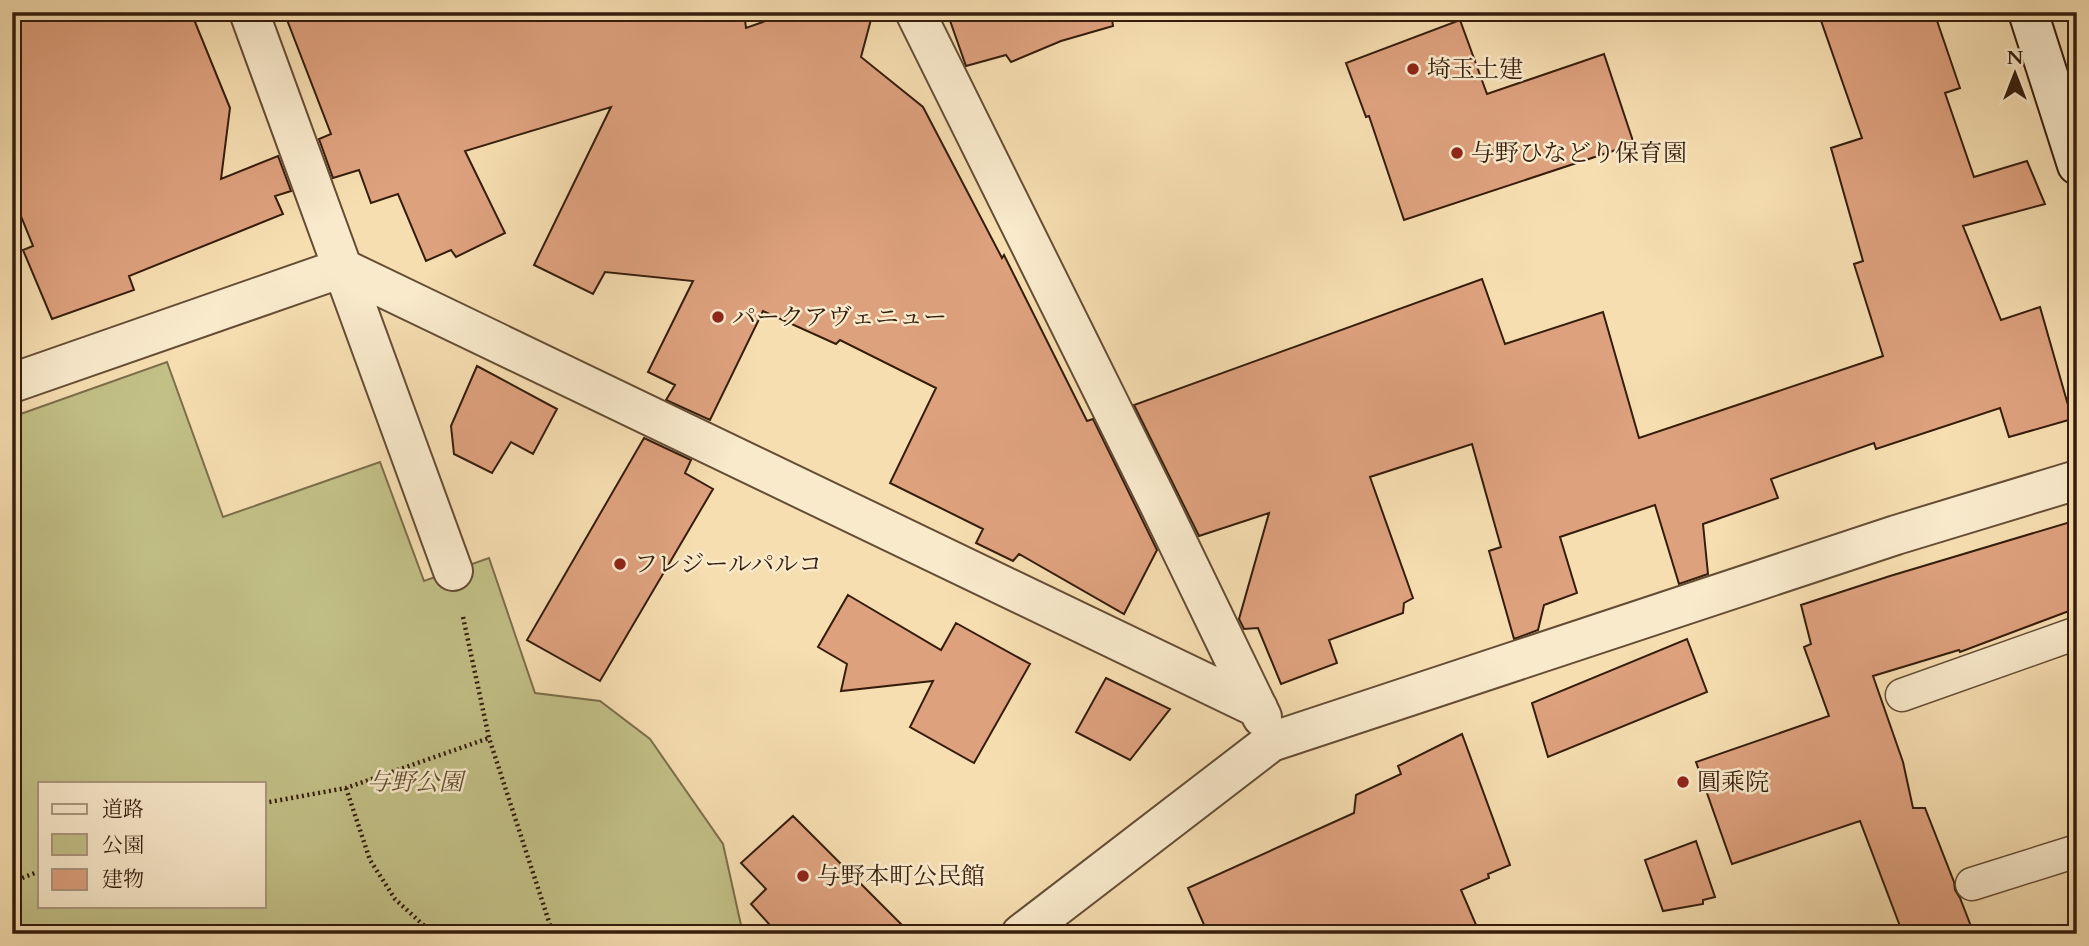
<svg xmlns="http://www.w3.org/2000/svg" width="2089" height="946" font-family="Cardo,'Noto Serif JP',serif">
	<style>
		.green { fill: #c2c087; stroke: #7c6e4a; stroke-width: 2; fill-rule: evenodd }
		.building { fill: #dea17e; stroke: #351d0c; stroke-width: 2 }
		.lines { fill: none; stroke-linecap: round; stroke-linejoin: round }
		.lane-casing { stroke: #654d35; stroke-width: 35 }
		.street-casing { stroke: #654d35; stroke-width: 42 }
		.secondary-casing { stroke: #351d0c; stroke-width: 42 }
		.path { stroke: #351d0c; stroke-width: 4.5; stroke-dasharray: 2 3.5; stroke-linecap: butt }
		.lane { stroke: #f9eacc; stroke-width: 32 }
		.street { stroke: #f9eacc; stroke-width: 38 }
		.secondary { stroke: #f9eacc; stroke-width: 38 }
		.poi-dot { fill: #8f2418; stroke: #f9eacc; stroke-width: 2.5 }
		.labels { text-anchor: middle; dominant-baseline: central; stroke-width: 5; stroke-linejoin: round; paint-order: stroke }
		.poi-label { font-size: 24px; fill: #351d0c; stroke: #f9eacc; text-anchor: start }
		.park-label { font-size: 24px; font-style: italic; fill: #5f4e31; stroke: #f9eacc }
	</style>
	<rect width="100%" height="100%" fill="#f6deb1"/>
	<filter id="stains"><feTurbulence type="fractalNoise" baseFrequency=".00286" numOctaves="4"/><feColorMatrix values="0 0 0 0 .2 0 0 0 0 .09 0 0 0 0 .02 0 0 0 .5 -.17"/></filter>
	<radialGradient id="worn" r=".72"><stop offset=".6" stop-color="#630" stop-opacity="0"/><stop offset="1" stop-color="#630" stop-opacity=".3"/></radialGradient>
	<!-- green -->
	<path class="green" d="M167,362L223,517L380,462L424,581L489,558L535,693L600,701L650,739L723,844L743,934H12V417ZM40,783H264V906H40Z"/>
	<!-- building -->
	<path class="building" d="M12,12H191L230,108L221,179L278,156L291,191L275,196L283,214L129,276L134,290L52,319L23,250L33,246L12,194Z
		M284,12H744L746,28L791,12H873L861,57L923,107L1002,258L1004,255L1087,421L1093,419L1157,550L1124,614L1019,554L1013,561L976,543L983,529L890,483L936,388L840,340L836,344L763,311L710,420L666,400L675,385L648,372L693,281L605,272L593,294L534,265L611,107L465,151L505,233L456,257L451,250L426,261L398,194L371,203L359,170L333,178L319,139L331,134Z
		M947,12H1127L1112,19L1113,26L1061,41L1011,62L1006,55L966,66Z
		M1818,12H1934L1960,88L1945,93L1974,177L2027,161L2045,204L1963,226L2001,320L2040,307L2072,419L2009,437L2000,408L1876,449L1874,443L1771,479L1778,498L1703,524L1708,574L1679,584L1655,505L1560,537L1577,593L1544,605L1538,630L1514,639L1489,551L1501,547L1472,444L1370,477L1413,598L1404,603L1403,613L1329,640L1337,663L1281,684L1258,628L1244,629L1239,619L1269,513L1199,536L1134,405L1482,279L1505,344L1603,312L1639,438L1883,356L1854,264L1863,261L1831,148L1862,138Z
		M1460,20L1487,94L1604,54L1634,144L1404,220L1369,116L1366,117L1346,63Z
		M477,366L557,409L533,454L511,442L492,473L454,454L451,426Z
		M644,438L691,460L685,473L713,489L600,681L527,640Z
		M2077,520V608L1960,652L1959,650L1873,676L1903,762L1913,808H1925L1954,882L1955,890L1960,898L1974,934H1903L1860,821L1732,864L1696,762L1829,716L1804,647L1811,644L1801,605L1890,576Z
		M848,595L941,650L956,623L1030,664L974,763L910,727L933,681L841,691L847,664L818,647Z
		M1687,639L1707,692L1548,757L1532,703Z
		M1106,678L1170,709L1130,760L1076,732Z
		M1462,734L1510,865L1488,874L1489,878L1461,890L1480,934H1208L1188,888L1354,813L1356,795L1401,774L1398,766Z
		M793,816L911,934H778L751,904L766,889L741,863Z
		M1696,841L1715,897L1703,900V904L1663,911L1645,860Z"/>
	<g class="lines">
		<defs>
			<path id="lane" d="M1902,695L2077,633
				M1972,884L2077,851"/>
			<path id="street" d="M249,12L453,571
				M915,12L1160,506L1262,717
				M12,383L342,268L1258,708
				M1021,934L1271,742L1896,535L2077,480"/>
			<path id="secondary" d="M2028,12L2077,165"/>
		</defs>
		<!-- lane casing -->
		<use href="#lane" class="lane-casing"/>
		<!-- street casing -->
		<use href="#street" class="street-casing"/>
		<!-- secondary casing -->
		<use href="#secondary" class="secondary-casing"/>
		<!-- path -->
		<path class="path" d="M463,617L489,738L553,934
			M346,788L370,860L395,899L433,934
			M264,803L346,788L489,738
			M12,882L40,871"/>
		<!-- lane -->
		<use href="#lane" class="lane"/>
		<!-- street -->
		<use href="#street" class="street"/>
		<!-- secondary -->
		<use href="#secondary" class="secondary"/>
	</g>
	<!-- markers -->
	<g class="poi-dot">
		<circle cx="1413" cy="69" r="7"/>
		<circle cx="1457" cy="153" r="7"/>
		<circle cx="718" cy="317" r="7"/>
		<circle cx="620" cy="564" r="7"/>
		<circle cx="1683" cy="782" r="7"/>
		<circle cx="803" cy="876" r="7"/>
	</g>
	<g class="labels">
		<!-- poi labels -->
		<g class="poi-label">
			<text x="1427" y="69">埼玉土建</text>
			<text x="1471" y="153">与野ひなどり保育園</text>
			<text x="732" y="317">パークアヴェニュー</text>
			<text x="634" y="564">フレジールパルコ</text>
			<text x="1697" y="782">圓乘院</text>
			<text x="817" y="876">与野本町公民館</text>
		</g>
		<!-- park labels -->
		<g class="park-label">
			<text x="415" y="782">与野公園</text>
		</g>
	</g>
	<!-- margin -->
	<rect width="2089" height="946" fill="none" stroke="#f6deb1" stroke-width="42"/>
	<rect x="14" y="14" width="2061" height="918" fill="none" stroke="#351d0c" stroke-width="3.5"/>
	<rect x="21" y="21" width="2047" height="904" fill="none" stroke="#351d0c" stroke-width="2"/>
	<!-- legend -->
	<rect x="38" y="782" width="228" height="126" fill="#f9eacc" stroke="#ab987f" stroke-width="2"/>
	<rect x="52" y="804" width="35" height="10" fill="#f9eacc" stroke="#ab987f" stroke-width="2"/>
	<text x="102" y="816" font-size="21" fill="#351d0c">道路</text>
	<rect x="52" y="834" width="35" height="21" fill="#c2c087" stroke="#ab987f" stroke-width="2"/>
	<text x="102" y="852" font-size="21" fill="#351d0c">公園</text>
	<rect x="52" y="869" width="35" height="21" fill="#dea17e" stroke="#ab987f" stroke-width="2"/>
	<text x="102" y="886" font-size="21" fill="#351d0c">建物</text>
	<!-- north arrow -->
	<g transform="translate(2015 74)" stroke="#f9eacc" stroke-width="5" paint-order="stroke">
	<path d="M0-5L12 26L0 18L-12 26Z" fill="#351d0c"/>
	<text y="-10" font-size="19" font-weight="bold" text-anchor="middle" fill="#351d0c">N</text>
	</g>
	<rect width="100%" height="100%" filter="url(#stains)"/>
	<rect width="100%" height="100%" fill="url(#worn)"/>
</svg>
